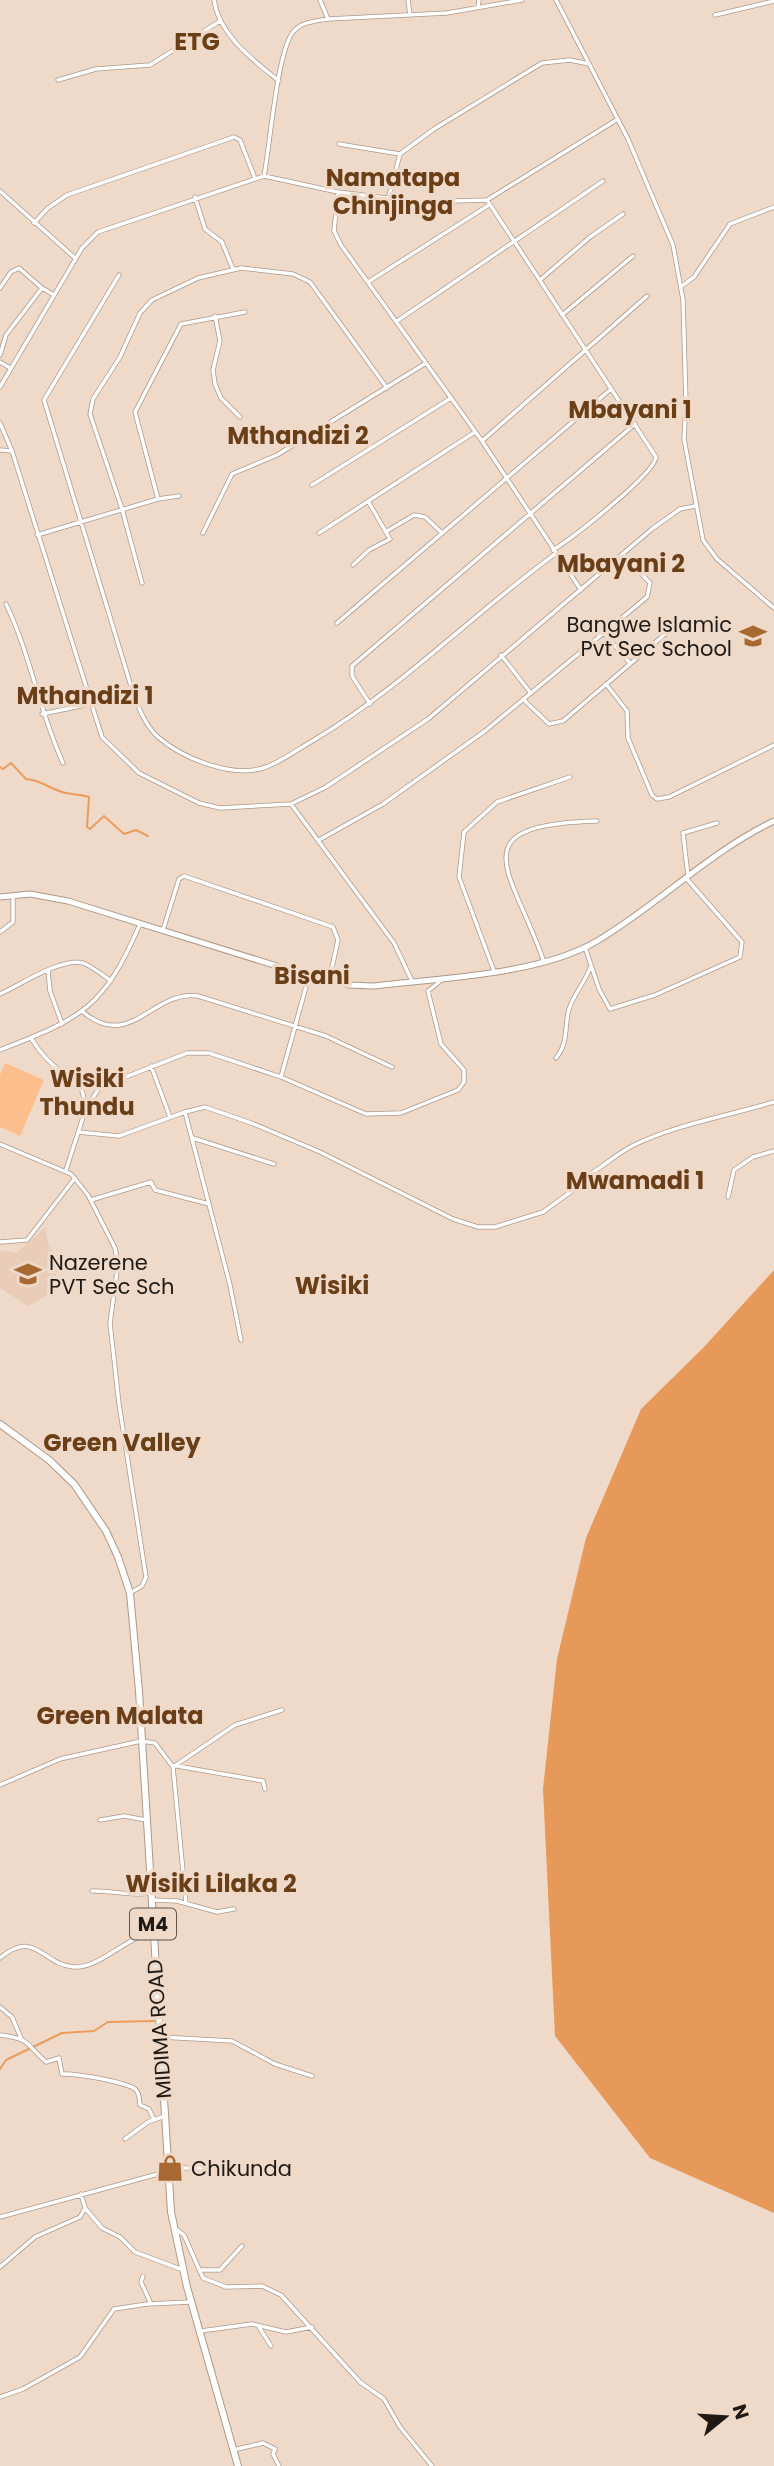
<svg xmlns="http://www.w3.org/2000/svg" width="774" height="2466" font-family="Poppins,sans-serif">
	<style>
		.built { fill: #e9cdb8 }
		.green { fill: #fdbe8d }
		.forest { fill: #e79959 }
		.lines { fill: none; stroke-linecap: round; stroke-linejoin: round }
		.stream { stroke: #eb9d5d; stroke-width: 2 }
		.minor-casing { stroke: #ac9889; stroke-width: 5 }
		.tertiary-casing { stroke: #ac9889; stroke-width: 7 }
		.primary-casing { stroke: #ac9889; stroke-width: 8 }
		.minor { stroke: #fff; stroke-width: 3.5 }
		.tertiary { stroke: #fff; stroke-width: 5 }
		.primary { stroke: #fff; stroke-width: 6 }
		.labels { text-anchor: middle; dominant-baseline: central; stroke-width: 7; stroke-linejoin: round; paint-order: stroke }
		.shield { fill: #efdaca; stroke: #5f544b; stroke-width: 2 }
		.shield-label { font-size: 19px; font-weight: bold; fill: #211a14 }
		.poi-label { font-size: 21px; fill: #211a14; stroke: #efdaca; text-anchor: start }
		.street-label { font-size: 21px; fill: #211a14; stroke: #efdaca }
		.quarter-label { font-size: 24px; font-weight: bold; fill: #6a3f18; stroke: #efdaca }
	</style>
	<rect width="100%" height="100%" fill="#efdaca"/>
	<!-- built -->
	<path class="built" d="M45,1228L49,1246L60,1260L51,1293L28,1306L0,1288V1250L16,1253Z"/>
	<!-- green -->
	<path class="green" d="M5,1063L44,1080L20,1136L0,1127V1075Z"/>
	<!-- forest -->
	<path class="forest" d="M774,1270V2213L650,2158L555,2036L543,1789L557,1659L586,1538L641,1409L704,1347Z"/>
	<g class="lines">
		<!-- stream -->
		<path class="stream" d="M0,767L3,769L11,763L26,779C42,780 51,790 66,793C74,795 80,794 89,797L87,827L90,829L104,816L124,834L136,830L148,836
			M0,2069L6,2060L62,2033L94,2031L108,2022L154,2021"/>
		<defs>
			<path id="minor" d="M214,0C219,35 253,60 279,81
				M320,0L328,19
				M408,0L410,15
				M556,0L628,139L673,245L683,300L686,403L684,439L703,540L717,559L774,608
				M478,7L479,0
				M715,15L774,1
				M58,80L96,69L150,65L220,21
				M339,144L400,154
				M264,176C270,146 277,52 293,32C301,22 316,21 328,19L447,13L522,0
				M0,191L75,258
				M338,192L334,231L341,245L482,441L581,590
				M389,196L400,154L434,129L542,63L570,60L589,64
				M195,197L205,229L222,242L233,269
				M487,200L656,457C655,474 571,539 553,550
				M34,223L48,208L67,195L234,137L240,140L254,176
				M119,275L44,400L134,696C140,711 146,726 158,737C182,758 231,778 263,768C280,763 298,749 314,740C401,688 473,614 555,554
				M540,280L590,237L623,214
				M368,282L489,205
				M682,286L694,277L730,224L774,207
				M0,288L11,272L19,268L42,288
				M562,315L633,256
				M215,316L220,341L213,370L215,384L221,398L240,417
				M397,321L603,181
				M0,355L6,335L42,288L54,295
				M0,362L10,368
				M0,387L82,248L98,232L264,176L338,192L420,202L487,200L618,119
				M0,423L12,451L102,737L139,773L199,803L220,808L291,804L326,787L428,719L652,529L680,509L695,506
				M482,441L647,296
				M0,450L12,451
				M312,485L451,398
				M158,499L179,496
				M387,531L414,515L425,517L441,532
				M203,533L232,474L277,455L426,363
				M319,533L475,432
				M37,535L158,499L135,412L181,324L245,312
				M353,565L369,550L390,539L368,501
				M142,583L122,509L90,414L93,399L120,357L140,313L152,300L198,278L241,268L293,274L310,282L387,388
				M6,604C31,656 39,711 63,763
				M337,623L611,389
				M603,632L629,662
				M501,655L530,692
				M606,684L627,711L628,738L652,795L657,799L669,797L774,745
				M523,699L549,724L563,721L671,629
				M370,704L352,676V666L635,424
				M42,714L90,704
				M291,804L394,943L412,981
				M319,840L383,804L485,731L647,597L650,583L624,555
				M688,876L683,833L717,823
				M163,930L179,879L184,876L333,927L338,940L329,981
				M0,932L13,922V896
				M585,947L599,989L610,1009L655,995L740,957L742,942L686,878
				M544,962C513,871 456,825 597,821
				M48,970L50,991L62,1024
				M494,971L459,877L464,832L497,802L570,777
				M0,994C20,985 62,957 83,963C93,967 103,975 111,981
				M83,1012C131,1052 153,989 198,996L326,1036L392,1067
				M31,1038C48,1066 68,1080 100,1087
				M0,1050C82,1018 104,1008 140,924
				M556,1058C569,1042 564,1027 569,1009C574,994 585,982 590,968
				M151,1066L170,1117
				M281,1077L309,976
				M80,1083L86,1106
				M185,1112L205,1107L254,1124L320,1152L453,1219L478,1227H495L543,1212L576,1188L580,1180C600,1170 614,1155 634,1145C678,1124 727,1116 774,1102
				M78,1132L119,1136L185,1112L230,1285L241,1340
				M193,1138L274,1164
				M0,1144L71,1174L88,1195L115,1248L118,1264L110,1323L119,1404L146,1577L142,1586L130,1593
				M66,1170L86,1108L100,1087L187,1053H209L281,1077L366,1114L401,1113L458,1090L464,1082V1070L441,1044L428,991L443,979
				M728,1197L734,1170L753,1157L774,1151
				M91,1200L151,1182L155,1190L209,1204
				M0,1242L27,1240L75,1178
				M177,1766L263,1781L265,1789
				M173,1767L235,1725L282,1710
				M0,1785L60,1759L141,1741L155,1743L173,1767L186,1903
				M100,1820L124,1816L146,1820
				M92,1891C113,1890 130,1897 150,1893
				M153,1900L177,1901L217,1912L234,1909
				M0,1958C36,1928 42,1965 74,1967C98,1969 127,1937 153,1932
				M0,2007L12,2017L21,2038
				M0,2035C32,2039 25,2044 46,2062L59,2058L62,2074C76,2073 125,2082 135,2089C140,2093 139,2099 140,2105L149,2109L154,2120
				M161,2037L232,2041L275,2064L312,2076
				M125,2139L148,2122L165,2116
				M81,2194L85,2208L102,2228L120,2237L135,2252L183,2270
				M0,2217L180,2168H216
				M174,2228L184,2235L203,2278L226,2287L262,2286L281,2295L360,2382L384,2399L400,2427L432,2466
				M0,2267L35,2237L80,2217L85,2208
				M199,2270H220L242,2246
				M143,2276L141,2282L151,2304
				M259,2327L271,2346
				M201,2331L252,2324L286,2332L312,2327
				M0,2397L23,2389L80,2357L114,2309L147,2304L191,2302
				M233,2450L263,2443L275,2449L273,2454L279,2466"/>
			<path id="tertiary" d="M0,897L30,894L68,901L309,976L349,985L373,986C439,978 540,975 597,941C658,905 709,852 774,821"/>
			<path id="primary" d="M0,1424L49,1460L74,1484L106,1531L118,1557L130,1593L139,1691L171,2212L187,2287L238,2466"/>
		</defs>
		<!-- minor casing -->
		<use href="#minor" class="minor-casing"/>
		<!-- tertiary casing -->
		<use href="#tertiary" class="tertiary-casing"/>
		<!-- primary casing -->
		<use href="#primary" class="primary-casing"/>
		<!-- minor -->
		<use href="#minor" class="minor"/>
		<!-- tertiary -->
		<use href="#tertiary" class="tertiary"/>
		<!-- primary -->
		<use href="#primary" class="primary"/>
	</g>
	<!-- icons -->
	<defs>
		<symbol id="school-bare" viewBox="-9 -9 18 18"><path d="M0-5L7-2L0 1L-7-2ZM-4 1L0 2.5L4 1V4Q0 6-4 4Z" fill="#a86831" stroke="#efdaca" stroke-width="2.5" paint-order="stroke"/></symbol>
		<symbol id="shop-bare" viewBox="-9 -9 18 18"><path d="M-5-2.5h2.3a2.7 3.5 0 0 1 5.4 0H5L5.5 6h-11ZM-1.5-2.5h3a1.5 2.3 0 0 0-3 0Z" fill="#a86831" stroke="#efdaca" stroke-width="2.5" paint-order="stroke"/></symbol>
	</defs>
	<g fill-rule="evenodd">
		<use href="#school-bare" x="734" y="617" width="38" height="38"/>
		<use href="#school-bare" x="9" y="1255" width="38" height="38"/>
		<use href="#shop-bare" x="151" y="2149" width="38" height="38"/>
	</g>
	<g class="labels">
		<!-- shield labels -->
		<rect class="shield" x="130" y="1908.5" width="46" height="31" rx="5"/>
		<g class="shield-label">
			<text x="153" y="1924">M4</text>
		</g>
		<!-- poi labels -->
		<g class="poi-label">
			<text x="732" y="624" text-anchor="end">Bangwe Islamic<tspan x="732" dy="24">Pvt Sec School</tspan></text>
			<text x="49" y="1262">Nazerene<tspan x="49" dy="24">PVT Sec Sch</tspan></text>
			<text x="191" y="2168">Chikunda</text>
		</g>
		<!-- street labels -->
		<g class="street-label">
			<text transform="translate(159 2029) rotate(-94)">MIDIMA ROAD</text>
		</g>
		<!-- quarter labels -->
		<g class="quarter-label">
			<text x="197" y="41">ETG</text>
			<text x="393" y="177">Namatapa<tspan x="393" dy="28">Chinjinga</tspan></text>
			<text x="630" y="409">Mbayani 1</text>
			<text x="298" y="435">Mthandizi 2</text>
			<text x="621" y="563">Mbayani 2</text>
			<text x="85" y="695">Mthandizi 1</text>
			<text x="312" y="975">Bisani</text>
			<text x="87" y="1078">Wisiki<tspan x="87" dy="28">Thundu</tspan></text>
			<text x="635" y="1180">Mwamadi 1</text>
			<text x="332" y="1285">Wisiki</text>
			<text x="122" y="1442">Green Valley</text>
			<text x="120" y="1715">Green Malata</text>
			<text x="211" y="1883">Wisiki Lilaka 2</text>
		</g>
	</g>
	<!-- north arrow -->
	<g transform="translate(725 2417) rotate(72)" stroke="#efdaca" stroke-width="5" paint-order="stroke">
	<path d="M0-5L12 26L0 18L-12 26Z" fill="#211a14"/>
	<text y="-10" font-size="19" font-weight="bold" text-anchor="middle" fill="#211a14">N</text>
	</g>
</svg>
